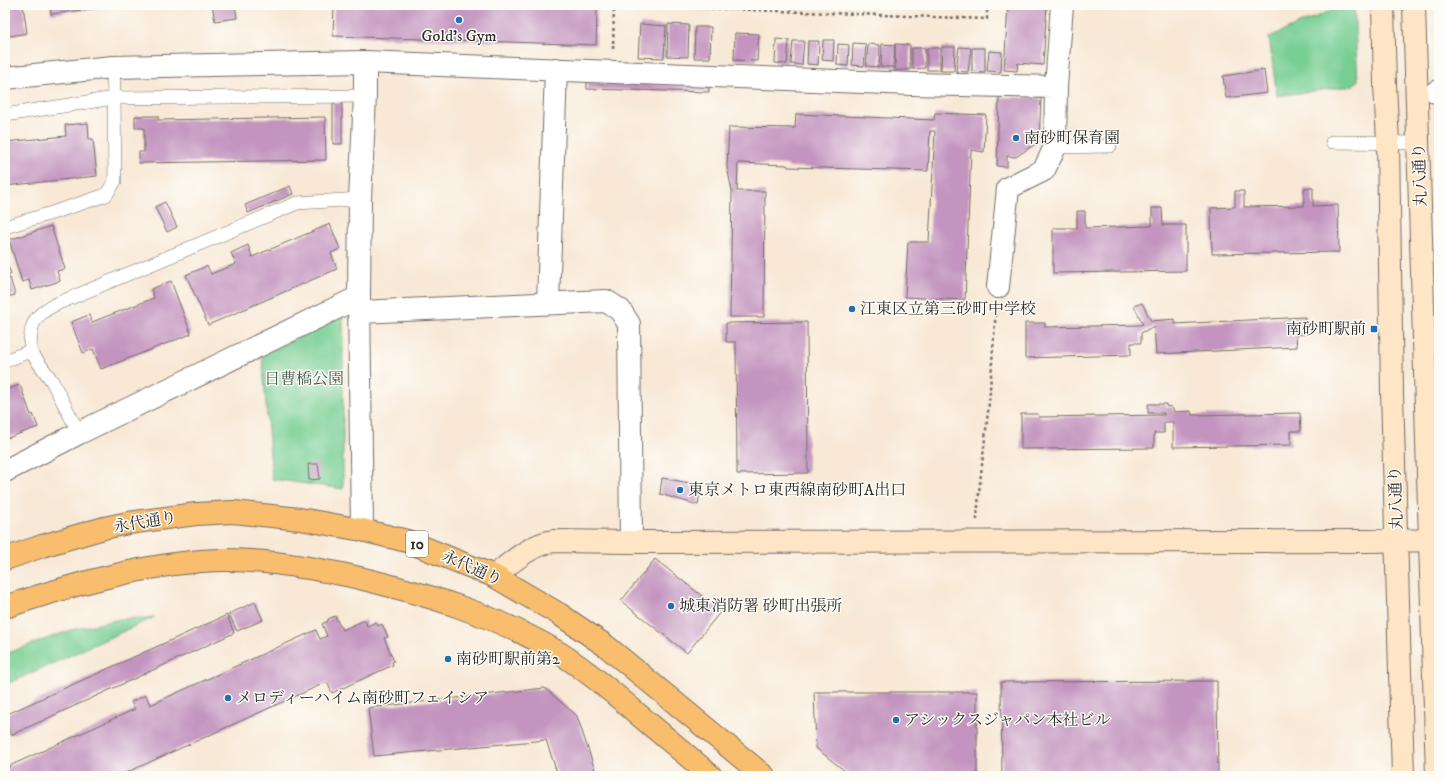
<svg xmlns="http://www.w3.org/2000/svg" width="1444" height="781" font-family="'IM FELL DW Pica','Noto Serif JP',serif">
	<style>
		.green { fill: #76ce93; stroke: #507c5f }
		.building { fill: #c394bf }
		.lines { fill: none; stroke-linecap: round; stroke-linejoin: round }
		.lane-casing { stroke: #736d66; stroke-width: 14 }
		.street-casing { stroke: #736d66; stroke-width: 24 }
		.secondary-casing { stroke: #736d66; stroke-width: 24 }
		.primary-casing { stroke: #736d66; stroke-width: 24 }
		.path { stroke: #736d66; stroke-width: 2.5; stroke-dasharray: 3 3; stroke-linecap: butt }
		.lane { stroke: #fff; stroke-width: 13 }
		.street { stroke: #fff; stroke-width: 22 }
		.secondary { stroke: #fde5c5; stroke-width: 22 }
		.primary { stroke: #f9be6d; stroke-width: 22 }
		.poi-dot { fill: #1f6fb2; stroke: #fdfcf7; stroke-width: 1.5 }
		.labels { text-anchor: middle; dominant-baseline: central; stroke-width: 3; stroke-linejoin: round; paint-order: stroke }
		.shield { fill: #fdfcf7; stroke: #6a6a68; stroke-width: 1 }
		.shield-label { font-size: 15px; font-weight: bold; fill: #2b2b2b }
		.poi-label { font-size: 16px; fill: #2b2b2b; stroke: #fdfcf7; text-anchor: start }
		.street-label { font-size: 16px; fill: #2b2b2b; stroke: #fdfcf7 }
		.park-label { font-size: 16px; fill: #425c4a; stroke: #fdfcf7 }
	</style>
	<rect width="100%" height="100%" fill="#fdfcf7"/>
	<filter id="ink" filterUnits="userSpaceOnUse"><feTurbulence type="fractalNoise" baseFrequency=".025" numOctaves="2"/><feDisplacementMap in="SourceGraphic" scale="8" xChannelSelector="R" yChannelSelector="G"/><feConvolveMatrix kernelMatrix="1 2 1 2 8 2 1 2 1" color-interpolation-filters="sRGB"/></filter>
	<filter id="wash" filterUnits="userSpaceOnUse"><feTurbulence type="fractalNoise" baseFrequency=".012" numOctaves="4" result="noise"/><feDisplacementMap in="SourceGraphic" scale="16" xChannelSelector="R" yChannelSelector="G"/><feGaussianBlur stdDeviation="0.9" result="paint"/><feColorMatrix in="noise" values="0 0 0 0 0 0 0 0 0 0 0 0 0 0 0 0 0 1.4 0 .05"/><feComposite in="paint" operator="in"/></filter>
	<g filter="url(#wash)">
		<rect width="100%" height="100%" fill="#f8e8d5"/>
		<!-- green -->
		<path class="green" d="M1344,5H1354L1358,81L1352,86L1277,96L1269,37Z
			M343,316V489L272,479L262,355Z
			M155,617L5,685V654L71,630L120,619Z"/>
		<g id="blocks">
			<!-- building -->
			<path class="building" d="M5,5H23L27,33L5,37Z
				M50,5H114V6L51,14Z
				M212,5H235L237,18L215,21Z
				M334,5H505L597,8L596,45L333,36Z
				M1008,5H1047L1043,65L1018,63L1017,71L1004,70Z
				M640,24L666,26L664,58L638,57Z
				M668,24L689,25L688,57L667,56Z
				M695,27H711L710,58H694Z
				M735,33L759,34L757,61L734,60Z
				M776,39L789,40L787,64L775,63Z
				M823,40H834L833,61L822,60Z
				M793,41H804L802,65L791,64Z
				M808,41H819L818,65L807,64Z
				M853,43L866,44L864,66L852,65Z
				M838,44L849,45L848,66L837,65Z
				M868,44L880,45L879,67L866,66Z
				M882,44L895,45L894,67H881Z
				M895,44L910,45V70H895Z
				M942,47H955L954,71H941Z
				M959,47L971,48L968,72L956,71Z
				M912,48H925V68L912,69Z
				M927,48H940V70H927Z
				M972,48H985V72L972,71Z
				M989,51L1002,52L1001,72L987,71Z
				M1264,70L1267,93L1226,98L1223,76Z
				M587,82L709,85V92L587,89Z
				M999,97L1041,98L1039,141L1016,157L1007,156V167L997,166Z
				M333,103H342V144H333Z
				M935,113L986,115L984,152L971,150L965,300L905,297L908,242H929L935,131H930L928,171L788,167L787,165L738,163L737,191H765L764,317H730L732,191L727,167L729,127L795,128L796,114L934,120Z
				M135,116H158V120L325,117L326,160L139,163V152H144V128H135Z
				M88,123L89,139H93L97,176L5,186V142L66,136L65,125Z
				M290,186L293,194L248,213L245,205Z
				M1304,188H1313V206L1338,205L1339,252L1212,254L1211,208L1235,207V191H1244V207L1304,206Z
				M165,202L177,227L167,232L155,207Z
				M1152,208H1162L1163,225H1186V271L1053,273V228H1077V211H1085V228L1152,226Z
				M330,224L340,249L331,253L337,269L208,325L186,275L207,266L211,274L236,264L231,253L248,245L252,257Z
				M51,226L65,269L57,271L60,281L32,290L29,280L22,282L9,240Z
				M5,259L11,274L5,276Z
				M10,278L15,295L7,297L5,289V279Z
				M171,281L191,334L101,369L93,349L83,353L71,322L89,315L92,322L154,298L151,289Z
				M1142,303L1151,321L1175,319V324L1305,317L1306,334L1296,335L1297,347L1156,354L1154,326L1141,333V343H1131V355L1025,358V323H1045V327L1140,325L1143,324L1134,306Z
				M807,322L808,473L737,474L736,342H726V323Z
				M20,385L31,415L33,414L38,427L5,439V390Z
				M1148,404H1166V406L1171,407L1173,409L1174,412L1191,411L1192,415L1300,413L1301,431H1291V445L1173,447V422H1164V433H1154V448L1021,449V414H1038L1039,417L1164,415V413H1148Z
				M308,464H318L320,479L309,480Z
				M662,478L701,485L698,505L660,494Z
				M655,559L721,611L687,653L621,601Z
				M255,602L263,620L237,631L229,614Z
				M227,615L234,633L11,735L5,719V715Z
				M335,616L342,630L365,620L367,626L376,622L378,626L382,624L388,637L384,638L394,661L392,662L393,665L332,693L327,682L119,776H5V768L135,709L131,702L146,695L150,705L316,630L320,639L327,636L322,624L328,621V619Z
				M1217,681L1218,776H1002L1001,682Z
				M545,688L577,716L597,776H558L546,740L374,756L368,708Z
				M814,692H977V776H851L816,748Z"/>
		</g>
	</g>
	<g filter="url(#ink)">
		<use href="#blocks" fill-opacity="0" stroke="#736d66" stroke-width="1"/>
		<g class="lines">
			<defs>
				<path id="lane" d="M5,115L114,98L365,96
					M1332,142L1419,143
					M1055,147L1110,146
					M5,227L52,213L106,195L115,181L114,98L113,67
					M30,351C31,326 30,318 54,305L297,203L360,199
					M5,361L30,351L52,381L79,433"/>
				<path id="street" d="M365,62L911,84L1056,87
					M5,78L113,67L365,62V96L360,199L359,297L362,530
					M1436,92H1439
					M998,287L1008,188L1044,170L1055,147L1056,87L1062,5
					M548,303L556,69
					M360,312L606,301L620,310L629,324L631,542
					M5,471L79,433L359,297"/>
				<path id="secondary" d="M1383,5L1385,85L1388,142L1392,392L1403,776
					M1414,5L1437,776
					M494,576C512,562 531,544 554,541L631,542L1366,541L1439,540"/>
				<path id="primary" d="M5,559L42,546L104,528L128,523L196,514L233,512L300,519L362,530L407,541L494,576L559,614L606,646L764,776
					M5,607C68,586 134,567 201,561C251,557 302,566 351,576C423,593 497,615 561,654C589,672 615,694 640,716C664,736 688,756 711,776"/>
			</defs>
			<!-- lane casing -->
			<use href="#lane" class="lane-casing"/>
			<!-- street casing -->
			<use href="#street" class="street-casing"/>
			<!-- secondary casing -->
			<use href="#secondary" class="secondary-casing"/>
			<!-- primary casing -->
			<use href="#primary" class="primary-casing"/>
			<!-- path -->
			<path class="path" d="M646,5V6L987,19V5
				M613,49L614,5
				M977,520L979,492L989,403L996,309"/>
			<!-- lane -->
			<use href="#lane" class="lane"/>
			<!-- street -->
			<use href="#street" class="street"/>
			<!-- secondary -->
			<use href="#secondary" class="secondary"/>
			<!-- primary -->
			<use href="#primary" class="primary"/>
		</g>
	</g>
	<!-- markers -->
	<g class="poi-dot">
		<circle cx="459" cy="20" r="4"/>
		<circle cx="1016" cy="138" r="4"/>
		<circle cx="852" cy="309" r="4"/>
		<rect x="1370" y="325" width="8" height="8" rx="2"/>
		<circle cx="680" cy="490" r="4"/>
		<circle cx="671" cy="606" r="4"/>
		<circle cx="448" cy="659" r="4"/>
		<circle cx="228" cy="698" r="4"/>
		<circle cx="896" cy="720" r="4"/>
	</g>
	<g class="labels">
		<!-- shield labels -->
		<rect class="shield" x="406" y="531" width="22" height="26" rx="3"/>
		<g class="shield-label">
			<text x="417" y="544">10</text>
		</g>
		<!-- poi labels -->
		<g class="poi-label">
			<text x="459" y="36" text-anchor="middle">Gold's Gym</text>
			<text x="1024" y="138">南砂町保育園</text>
			<text x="860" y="309">江東区立第三砂町中学校</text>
			<text x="1366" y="329" text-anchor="end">南砂町駅前</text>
			<text x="688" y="490">東京メトロ東西線南砂町A出口</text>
			<text x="679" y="606">城東消防署 砂町出張所</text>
			<text x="456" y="659">南砂町駅前第2</text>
			<text x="236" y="698">メロディーハイム南砂町フェイシア</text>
			<text x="904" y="720">アシックスジャパン本社ビル</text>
		</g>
		<!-- street labels -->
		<g class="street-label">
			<text transform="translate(1420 175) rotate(-92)">丸八通り</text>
			<text transform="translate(1396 498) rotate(-92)">丸八通り</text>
			<text transform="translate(145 522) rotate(-9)">永代通り</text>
			<text transform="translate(472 568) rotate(24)">永代通り</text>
		</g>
		<!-- park labels -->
		<g class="park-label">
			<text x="304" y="379">日曹橋公園</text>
		</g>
	</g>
	<!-- margin -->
	<rect width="1444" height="781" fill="none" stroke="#fdfcf7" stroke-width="20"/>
</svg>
